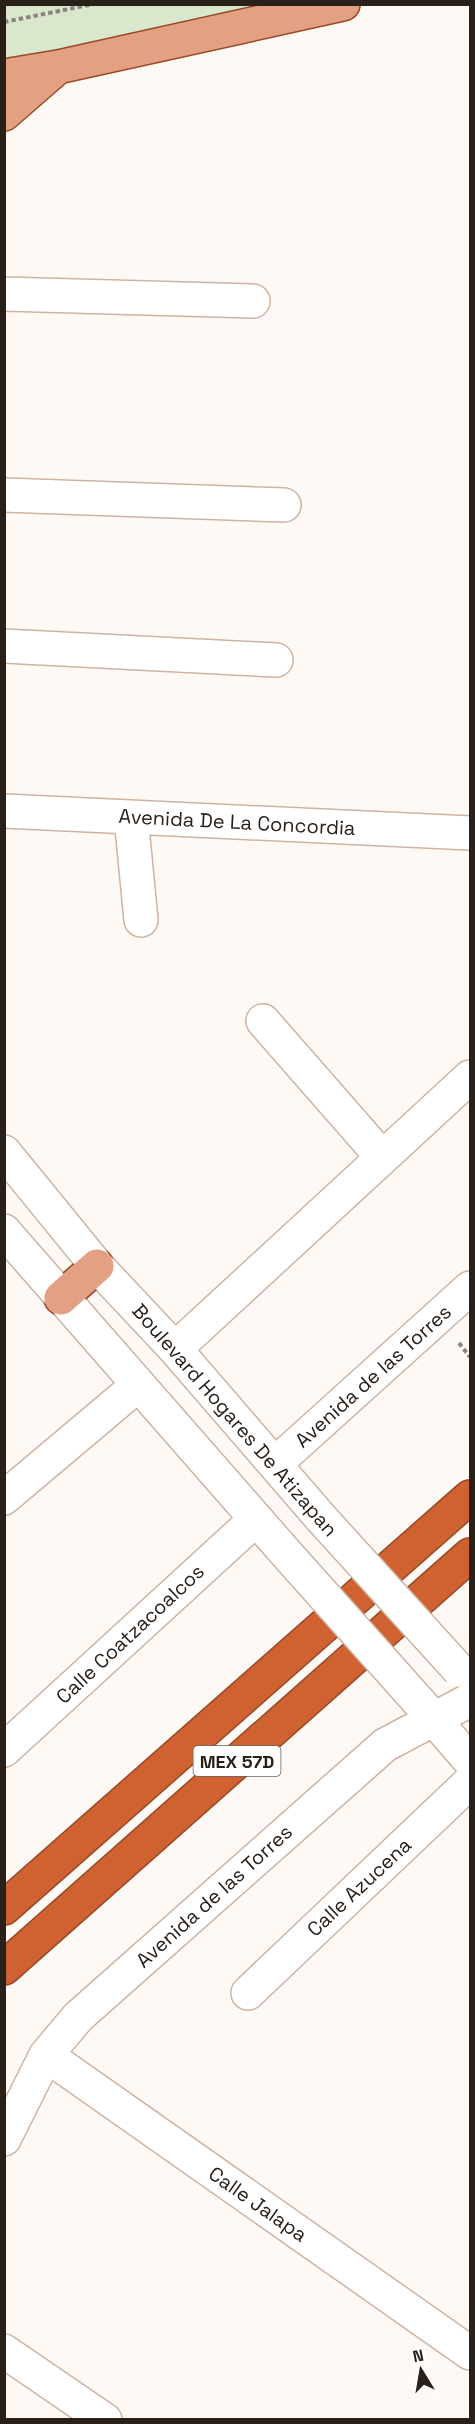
<svg xmlns="http://www.w3.org/2000/svg" width="475" height="2424" font-family="'Space Grotesk',sans-serif">
	<style>
		.green { fill: #dae7cd }
		.lines { fill: none; stroke-linecap: round; stroke-linejoin: round }
		.minor-casing { stroke: #cdb4a2; stroke-width: 36 }
		.major-casing { stroke: #964a28; stroke-width: 36 }
		.highway-casing { stroke: #964a28; stroke-width: 36 }
		.path { stroke: #8c847f; stroke-width: 4; stroke-dasharray: 4.5 3; stroke-linecap: butt }
		.minor { stroke: #fff; stroke-width: 33 }
		.major { stroke: #e3a083; stroke-width: 33 }
		.highway { stroke: #d06130; stroke-width: 33 }
		.minor-bridge-casing { stroke: #cdb4a2; stroke-width: 36; stroke-linecap: butt }
		.minor-bridge { stroke: #fff; stroke-width: 33 }
		.labels { text-anchor: middle; dominant-baseline: central; stroke-width: 5; stroke-linejoin: round; paint-order: stroke }
		.shield { fill: #fff; stroke: #69635e; stroke-width: 1.5 }
		.shield-label { font-size: 18px; font-weight: bold; fill: #292019 }
		.street-label { font-size: 20px; fill: #292019; stroke: #fff }
	</style>
	<rect width="100%" height="100%" fill="#fff9f6"/>
	<!-- green -->
	<path class="green" d="M4,5H275L5,62Z"/>
	<g class="lines">
		<defs>
			<path id="minor" d="M4,294L253,301
				M4,495L284,505
				M4,646L276,660
				M4,811L470,833
				M131,817L141,920
				M263,1021L382,1157
				M4,1152L97,1266L175,1349L321,1518
				M4,1231L285,1552
				M175,1349L470,1077
				M275,1464L470,1288
				M4,1498L138,1385
				M420,1703L470,1761
				M4,1750L256,1519
				M248,1993L470,1782
				M46,2055L470,2353
				M4,2139L46,2055L78,2017L385,1745L470,1700
				M4,2351L105,2420"/>
			<path id="major" d="M4,76L58,67L343,4
				M4,114L58,67
				M61,1298L97,1266"/>
			<path id="highway" d="M4,1908L470,1497
				M4,1968L470,1555"/>
		</defs>
		<!-- minor casing -->
		<use href="#minor" class="minor-casing"/>
		<!-- major casing -->
		<use href="#major" class="major-casing"/>
		<!-- highway casing -->
		<use href="#highway" class="highway-casing"/>
		<!-- path -->
		<path class="path" d="M4,22L94,4
			M459,1343L470,1357"/>
		<!-- minor -->
		<use href="#minor" class="minor"/>
		<!-- major -->
		<use href="#major" class="major"/>
		<!-- highway -->
		<use href="#highway" class="highway"/>
		<defs>
			<path id="minor-bridge" d="M321,1518L459,1670
				M285,1552L419,1702"/>
		</defs>
		<!-- minor-bridge casing -->
		<use href="#minor-bridge" class="minor-bridge-casing"/>
		<!-- minor-bridge -->
		<use href="#minor-bridge" class="minor-bridge"/>
	</g>
	<g class="labels">
		<!-- shield labels -->
		<rect class="shield" x="193.5" y="1746" width="87" height="30" rx="4.5"/>
		<g class="shield-label">
			<text x="237" y="1761">MEX 57D</text>
		</g>
		<!-- street labels -->
		<g class="street-label">
			<text transform="translate(237 822) rotate(3)">Avenida De La Concordia</text>
			<text transform="translate(373 1376) rotate(-42)">Avenida de las Torres</text>
			<text transform="translate(235 1420) rotate(49)">Boulevard Hogares De Atizapan</text>
			<text transform="translate(130 1634) rotate(-43)">Calle Coatzacoalcos</text>
			<text transform="translate(359 1887) rotate(-43)">Calle Azucena</text>
			<text transform="translate(214 1896) rotate(-42)">Avenida de las Torres</text>
			<text transform="translate(258 2204) rotate(35)">Calle Jalapa</text>
		</g>
	</g>
	<!-- border -->
	<rect width="475" height="2424" fill="none" stroke="#292019" stroke-width="12"/>
	<!-- north arrow -->
	<g transform="translate(421 2370) rotate(349)" stroke="#ffffff" stroke-width="4.5" paint-order="stroke">
	<path d="M0-4.5L10 22L0 15L-10 22Z" fill="#292019"/>
	<text y="-9" font-size="16" font-weight="bold" text-anchor="middle" fill="#292019">N</text>
	</g>
</svg>
